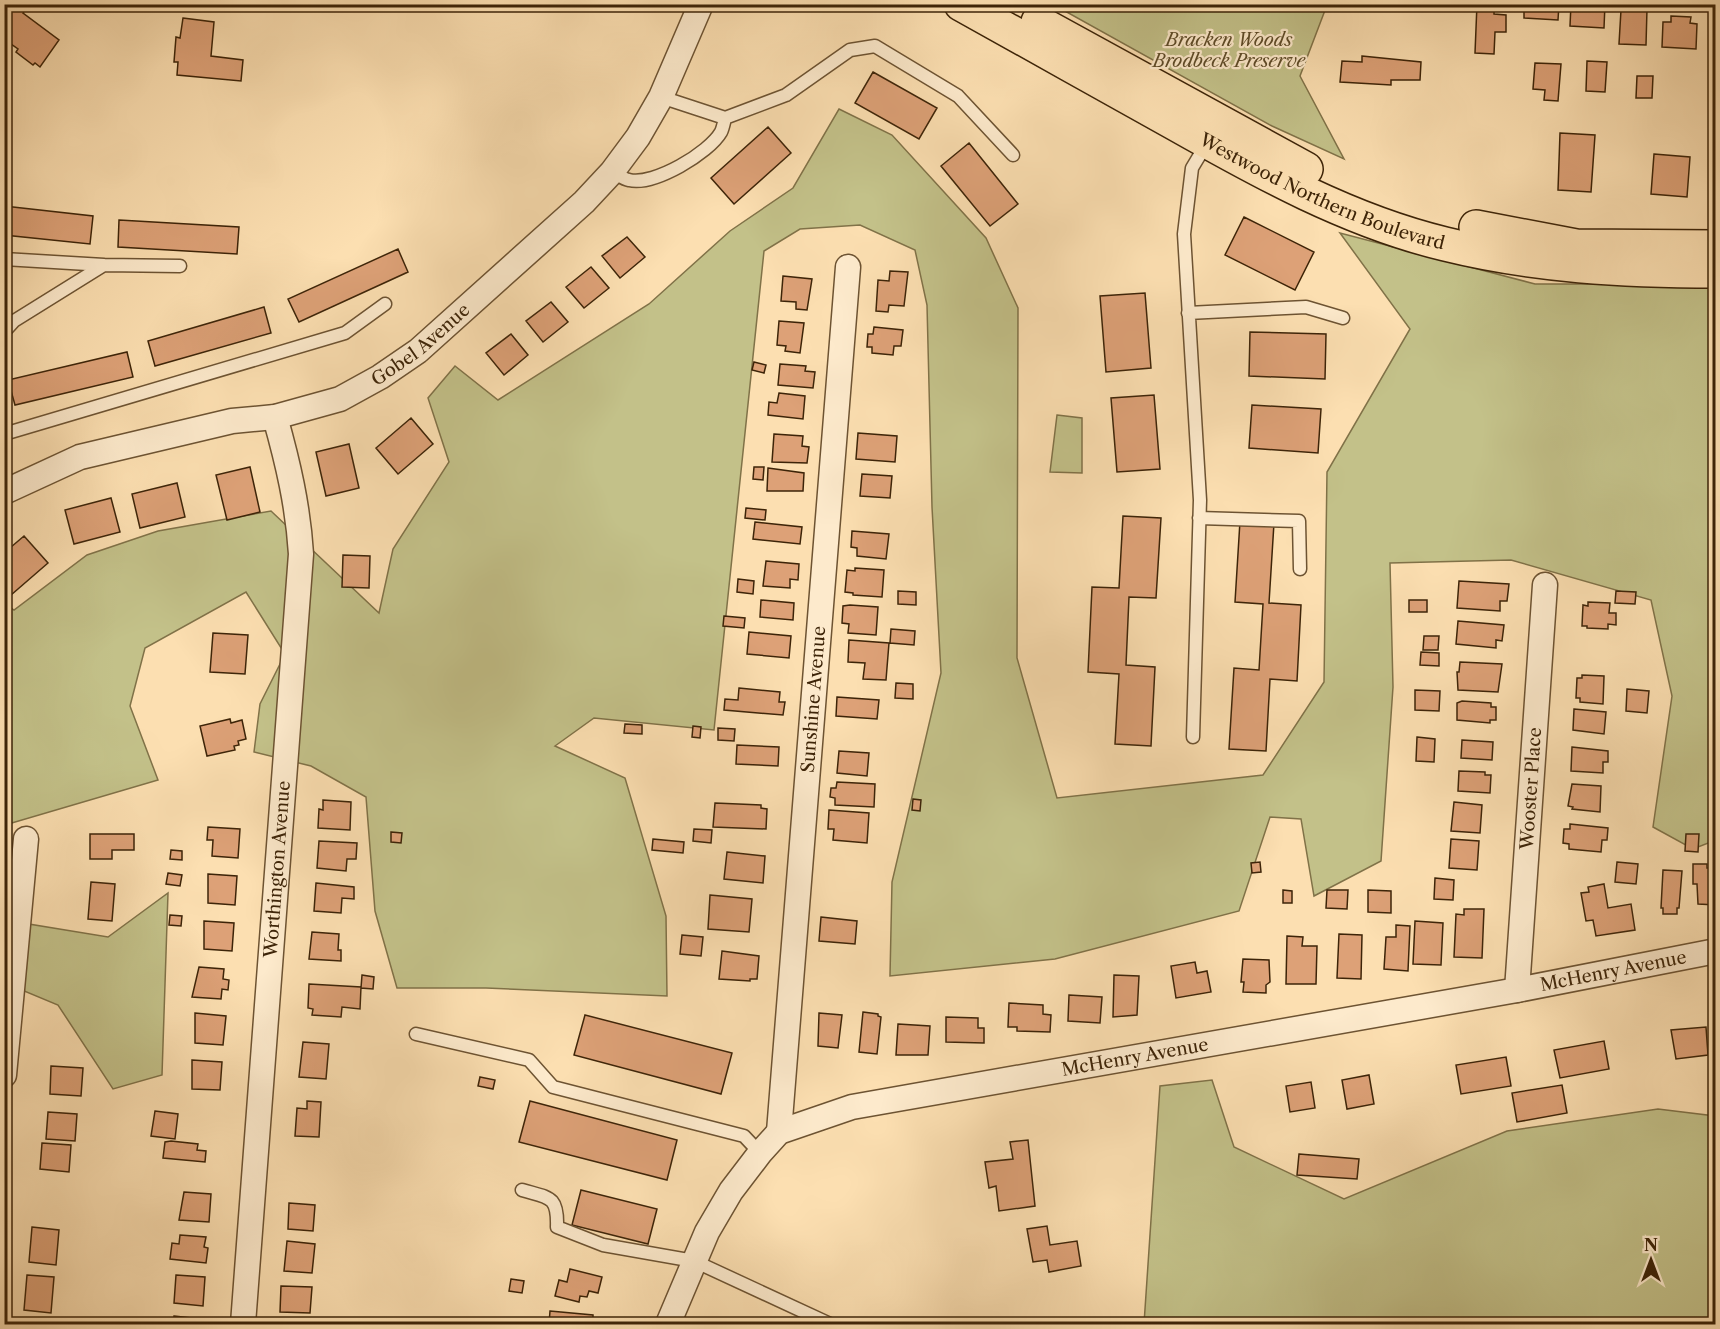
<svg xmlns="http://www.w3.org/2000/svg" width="1720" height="1329" font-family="'Libre Caslon Text',serif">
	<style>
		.green { fill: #c3c189; stroke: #807248; stroke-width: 1.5 }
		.building { fill: #dda177; stroke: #3d2408; stroke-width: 1.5 }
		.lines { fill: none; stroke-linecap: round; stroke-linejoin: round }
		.lane-casing { stroke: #6d5332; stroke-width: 15 }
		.street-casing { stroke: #6d5332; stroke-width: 27 }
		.primary-casing { stroke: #3d2408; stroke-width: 36 }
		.lane { stroke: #fdeacc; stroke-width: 12 }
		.street { stroke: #fdeacc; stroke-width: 24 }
		.primary { stroke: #fcdfb1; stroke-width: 33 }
		.labels { text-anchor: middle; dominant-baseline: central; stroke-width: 4.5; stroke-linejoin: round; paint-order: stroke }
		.park-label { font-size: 18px; font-style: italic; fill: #5e4b28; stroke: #fdeacc }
		.street-label { font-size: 18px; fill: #3d2408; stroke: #fdeacc }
	</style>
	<rect width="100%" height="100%" fill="#fcdfb1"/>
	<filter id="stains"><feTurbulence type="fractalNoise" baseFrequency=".00333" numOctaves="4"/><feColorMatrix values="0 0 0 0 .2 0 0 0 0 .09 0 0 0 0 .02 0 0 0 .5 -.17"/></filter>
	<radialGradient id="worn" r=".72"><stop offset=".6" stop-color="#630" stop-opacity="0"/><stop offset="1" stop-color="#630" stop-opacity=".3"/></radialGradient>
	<!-- green -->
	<path class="green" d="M1054,5H1327L1300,76L1344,159L1272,126Z
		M839,109L892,135L986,238L1018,308L1017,658L1057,798L1263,775L1324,682L1327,472L1410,329L1340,233L1535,284H1715L1716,840L1693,849L1653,827L1672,696L1651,600L1511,560L1390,563L1393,687L1381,861L1314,896L1301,819L1270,817L1239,911L1055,959L890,976L892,882L941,673L932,507L927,305L915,250L860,225L800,229L764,251L714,730L594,718L555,746L625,778L666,916L667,996L486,988H397L375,911L366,797L311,766L254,752L260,704L285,654L246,592L145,648L130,706L158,780L5,825L4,603L14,610L87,555L158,531L271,511L379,613L393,549L449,462L428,398L455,366L498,400L649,304L730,231L793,188Z
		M1057,415L1082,418V473L1050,472Z
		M168,893L162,1075L113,1089L58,1005L5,983L4,920L108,937Z
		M1212,1080L1234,1147L1344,1199L1507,1131L1658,1109L1715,1116V1324H1636L1622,1322L1620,1324H1144L1160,1086Z"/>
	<!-- building -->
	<path class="building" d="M4,4H18L25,10L23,13L59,40L40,67L35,63L33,65L16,52L18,49L4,39Z
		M1477,4H1494V14L1506,15V32H1495L1494,54L1475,53Z
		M1524,4H1559L1558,20L1524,18Z
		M1571,4H1605L1604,28L1570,26Z
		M1636,8L1647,9L1646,45L1619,44L1621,10Z
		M1671,16L1691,17L1690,23L1697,24L1696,49L1662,47L1663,22H1671Z
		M183,18L214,22L211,56L243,60L241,81L177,75L178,62H174L176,37L180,38Z
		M1714,26H1716V61H1712Z
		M1362,56L1421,62L1420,80H1391V85L1340,82L1342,61L1362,62Z
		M1587,61L1607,62L1605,92L1586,91Z
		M1535,63L1561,64L1558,101L1544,100L1545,90L1533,89Z
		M873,72L937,108L919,139L855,103Z
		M1637,76H1653L1652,98H1636Z
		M768,127L791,153L734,204L711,178Z
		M1560,133L1595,135L1591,192L1558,190Z
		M969,143L1018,204L990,226L941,166Z
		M1654,154L1690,157L1687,197L1651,194Z
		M4,206L93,216L90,244L4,235Z
		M1244,217L1314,252L1295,290L1225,255Z
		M119,220L239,227L237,254L118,247Z
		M627,237L645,257L620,278L602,256Z
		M398,249L408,272L299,322L288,299Z
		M591,267L609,288L584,308L566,287Z
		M890,271L908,272L904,306L889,305L888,312L876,311L878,280L889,281Z
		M783,276L812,279L807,310L796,309V302L781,301Z
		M1145,293L1151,368L1106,372L1100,296Z
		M551,302L568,322L543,342L526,321Z
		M264,307L271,333L155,366L148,341Z
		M779,321L804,323L800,353L785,351L786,346L777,345Z
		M874,327L903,330L901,346H894L893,355L872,353V347H867L868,334H873Z
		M1250,332L1326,334L1325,379L1249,376Z
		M511,334L528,355L504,375L486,353Z
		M127,352L133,377L15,405L8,380Z
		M754,362L766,365L764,373L752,370Z
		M780,364L806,366L805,371L815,372L813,388L778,385Z
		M779,393L805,396L803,419L768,415L769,402L777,403Z
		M1154,395L1160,469L1117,472L1111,398Z
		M1252,405L1321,409L1318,453L1249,448Z
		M411,418L433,444L398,474L376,448Z
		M858,433L897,436L895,462L856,459Z
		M774,434L803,436L802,446L809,447L807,463L772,462Z
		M349,444L359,488L326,496L316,452Z
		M250,467L260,512L227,520L216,475Z
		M754,467H764L763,480L753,479Z
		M768,468L804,473L803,491H767Z
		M862,474L892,476L890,498L860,496Z
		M177,483L185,517L140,528L132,494Z
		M111,498L120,532L74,544L65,510Z
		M746,508L766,510L765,520L745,518Z
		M1123,516L1161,518L1156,598L1129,597L1126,665L1155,667L1151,746L1115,744L1119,674L1088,672L1092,587L1119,588Z
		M1240,521L1274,523L1269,603L1301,605L1297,681L1270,679L1266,751L1229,749L1234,668L1259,670L1263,604L1235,602Z
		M755,522L802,527L800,544L753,539Z
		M852,531L889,534L886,559L857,556V548L851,547Z
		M24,536L48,563L11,595L4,588V553Z
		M343,555L370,556L369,588L342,587Z
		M766,561L799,564L798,580L790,579V588L763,586Z
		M855,568L884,570L882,597L853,595V593L845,592L847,570L855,571Z
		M738,579L754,581L753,594L737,592Z
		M1459,581L1509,584L1507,601H1500V611L1457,608Z
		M898,591L916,592V605L898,604Z
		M1616,591L1636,592L1635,604L1615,603Z
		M761,600L794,603L793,620L760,617Z
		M1409,600H1427V612H1409Z
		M1588,602L1610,603L1609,613H1616V625L1608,624V629L1587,628V626H1582L1583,605L1588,606Z
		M850,605L878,607L876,635L848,633L849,624L842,623L843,606Z
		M724,616L745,618L744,628L723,626Z
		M1458,621L1504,625L1502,641L1496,640V648L1456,644Z
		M891,629L915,631L914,645L890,643Z
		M749,632L791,636L789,658L747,654Z
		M213,633L248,635L245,674L210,672Z
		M1424,636H1439L1438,650H1423Z
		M849,640L889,643L886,680L863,679L865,663L848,662Z
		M1421,652L1439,653V666L1420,665Z
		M1460,662L1502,664L1498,692L1458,690L1457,672H1459Z
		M1582,675L1604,676L1603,704L1580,702V698H1576L1577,678H1582Z
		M896,683L913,684V699L895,698Z
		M739,688L780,692L779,702H785L783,715L724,710L725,699L738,700Z
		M1627,689L1649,691L1647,713L1626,711Z
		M1415,690L1440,691L1439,711L1415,710Z
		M837,697L879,700L877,719L836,716Z
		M1462,701L1491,703V707H1496V720H1490V723L1457,720V703Z
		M1574,709L1606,712L1604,734L1573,730Z
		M230,719L231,723L242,720L246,739L238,741L239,745L234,746L235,750L207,756L200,726Z
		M625,724L642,725V734L624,733Z
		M693,726L701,727L700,738L692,737Z
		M718,728L735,729L734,741L718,740Z
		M1417,737L1435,739L1434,762L1416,761Z
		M1462,740L1493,742L1492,760L1461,758Z
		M737,745L779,747L778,766L736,764Z
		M1572,747L1608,751V762H1603V773L1571,771Z
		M839,751L869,753L867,776L837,773Z
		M1459,771L1485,772V775H1491L1490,793L1458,791Z
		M837,782L875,784L874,807L835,805V798L830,797L831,788H836Z
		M1572,784L1601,786L1600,812L1572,809L1573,807L1568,806Z
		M913,799L921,800L920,811L912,810Z
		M323,800L351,802L350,830L318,828L319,809L323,810Z
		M1454,802L1482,805L1480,833L1451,831Z
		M715,803L761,805V808L767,809L766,829L713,827Z
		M829,810L869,813L867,843L833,840L834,829H828Z
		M1570,824L1608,828L1607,840H1602L1601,852L1569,849V844L1563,843L1564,829H1570Z
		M208,827L240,829L238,858L212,856L213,840H207Z
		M694,829L712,830L711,843L693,841Z
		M391,832L402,833L401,843L391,842Z
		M90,834H134V850H112V859H90Z
		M1686,834H1699L1698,852L1685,851Z
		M653,839L684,842L683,853L652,850Z
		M1451,839L1479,841L1477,870L1449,868Z
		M319,841L357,843L356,859H347L346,871L317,868Z
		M171,850L182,851V860L170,859Z
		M727,852L765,856L763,883L724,879Z
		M1260,862L1261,872L1252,873L1251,863Z
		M1617,862L1638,864L1636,884L1615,882Z
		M1693,864H1707V868H1716V905L1698,904L1697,884H1693Z
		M1663,870L1682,871L1679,908H1677V914H1663V908H1661Z
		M168,873L182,875L180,886L166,884Z
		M208,874L237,876L235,905L208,903Z
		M1435,878L1454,880L1453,900L1434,899Z
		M91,882L115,884L112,921L88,919Z
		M316,883L354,887V899L342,898L341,913L314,911Z
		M1604,884L1608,908L1631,904L1635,930L1596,936L1593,920L1586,921L1581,893L1589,892L1588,887Z
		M1283,890L1292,891V903H1283Z
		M1327,890H1348L1347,909L1326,908Z
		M1368,890L1391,891V913L1368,912Z
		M710,895L752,899L749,932L708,929Z
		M1464,909H1484L1482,958L1454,957L1456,914L1464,915Z
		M170,915L182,916L181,926L169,925Z
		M821,917L857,921L855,944L819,941Z
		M204,921L234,923L232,951L204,949Z
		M1415,921L1443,923L1441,965L1413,964Z
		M1396,925L1410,926L1408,971L1384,969L1386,937H1396Z
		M312,932L339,934L338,950H341V961L309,959Z
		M1339,934L1362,935L1361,979L1337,978Z
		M682,935L703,937L701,956L680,954Z
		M1287,936L1303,937L1302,946H1317L1316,984H1286Z
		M722,951L759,956L757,979H750V981L719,979Z
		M1243,959L1269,960L1270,982L1266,985V993L1243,992L1244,982H1241Z
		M1195,962L1197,973L1207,971L1211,992L1176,998L1171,966Z
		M199,967L224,969L223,979L229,980L228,990L222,989L221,999L192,997Z
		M362,975L374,977L373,989L361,988Z
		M1114,975L1139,976L1137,1015L1113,1017Z
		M309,984L361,987L360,1009L342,1007L341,1017L312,1015L313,1009L308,1008Z
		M1069,995L1102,997L1100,1023L1068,1021Z
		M1009,1003L1043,1005V1014L1051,1015L1050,1032L1017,1031V1027H1008Z
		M863,1012L878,1014V1016L881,1017L877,1054L859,1052Z
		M195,1013L226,1016L223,1045L195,1043Z
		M819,1013L842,1015L838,1048L818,1046Z
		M585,1015L732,1053L721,1094L574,1055Z
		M946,1017L978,1018V1028H984V1043L946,1042Z
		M898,1024L930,1026L928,1055H896Z
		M1706,1027L1708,1055L1676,1059L1671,1030Z
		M1604,1041L1609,1069L1560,1078L1554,1050Z
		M303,1042L329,1044L326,1079L299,1077Z
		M1506,1057L1511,1086L1461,1094L1456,1065Z
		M192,1060L222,1062L220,1090L192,1089Z
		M51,1066L83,1068L81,1096L50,1094Z
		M1369,1075L1374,1104L1347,1109L1342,1080Z
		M480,1077L495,1080L493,1089L478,1086Z
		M1311,1082L1315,1108L1290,1112L1286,1086Z
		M1562,1085L1567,1113L1517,1122L1512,1093Z
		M307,1101L321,1102L319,1137L295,1136L297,1108L307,1109Z
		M530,1101L677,1140L667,1180L519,1142Z
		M155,1111L178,1114L175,1139L151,1136Z
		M48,1112L77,1114L75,1141L46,1139Z
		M1028,1140L1035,1206L999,1211L996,1186L989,1188L985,1162L1013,1159L1010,1142Z
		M171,1141L198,1144L197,1150L206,1151L205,1162L163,1158L165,1142Z
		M42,1143L71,1145L69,1172L40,1169Z
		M1299,1154L1359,1159L1357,1179L1297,1175Z
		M581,1190L657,1209L648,1244L572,1225Z
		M184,1192L211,1194L209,1222L179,1220Z
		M289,1203L315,1205L313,1231L288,1229Z
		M1047,1226L1050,1245L1077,1241L1081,1266L1049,1272L1047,1260L1033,1262L1027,1229Z
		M32,1227L59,1230L56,1265L29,1262Z
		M180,1235L206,1237L204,1247L208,1248L206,1263L170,1259L172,1243L179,1244Z
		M287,1241L315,1244L312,1273L284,1271Z
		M570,1269L602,1277L598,1293L589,1291L587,1297L580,1296L579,1302L555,1296L559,1280L567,1282Z
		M27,1275L54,1277L51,1313L24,1310Z
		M176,1275L205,1277L203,1306L174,1303Z
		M511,1279L524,1281L522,1293L509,1291Z
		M281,1286L312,1287L310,1313L280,1312Z
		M550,1311L593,1315V1324H549Z
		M174,1316L200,1319V1324H173Z
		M723,1318L740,1324H721Z
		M25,1319L45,1320L44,1324H24Z"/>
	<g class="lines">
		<defs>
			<path id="lane" d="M661,97L725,118L786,95L850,50L875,46L958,96L1013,155
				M612,172C617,174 623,179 629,180C654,186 709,153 721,132C723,128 724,122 725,118
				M4,259L104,265
				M1188,313L1306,307L1343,318
				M4,332L14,321L104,265L180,266
				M4,434L345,333L385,304
				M1199,518L1299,521L1300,569
				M1193,737L1200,500L1184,234L1192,168L1207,143
				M416,1034L529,1060L553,1087L744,1136L760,1153
				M522,1190C549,1198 558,1195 557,1227L603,1245L694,1261L830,1324"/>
			<g id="street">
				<path id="s1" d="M4,492L80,457L232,421L275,417L340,399L380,377L418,351L584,202L612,172L638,137L661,97L701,4"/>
				<path id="s2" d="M1517,990L1545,585"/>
				<path d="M4,1075L26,839"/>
				<path id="s3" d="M779,1132L848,267"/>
				<path id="s4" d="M243,1324L301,554C298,506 288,463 275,417"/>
				<path id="s5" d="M668,1324L707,1232L731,1191L760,1153L779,1132L852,1107L1517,990L1716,951"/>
			</g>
			<g id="primary">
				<path id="s6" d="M961,4C1033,44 1104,84 1176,124C1261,172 1349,221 1445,244C1534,266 1624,271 1716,271"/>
				<path d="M1038,22L1306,169"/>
				<path d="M1476,227L1576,246L1716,247"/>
			</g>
		</defs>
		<!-- lane casing -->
		<use href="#lane" class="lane-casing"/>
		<!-- street casing -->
		<use href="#street" class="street-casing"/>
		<!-- primary casing -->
		<use href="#primary" class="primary-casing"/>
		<!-- lane -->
		<use href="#lane" class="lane"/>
		<!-- street -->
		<use href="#street" class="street"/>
		<!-- primary -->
		<use href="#primary" class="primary"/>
	</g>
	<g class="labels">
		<!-- park labels -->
		<g class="park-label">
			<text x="1229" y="40">Bracken Woods<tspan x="1229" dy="21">Brodbeck Preserve</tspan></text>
		</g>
		<!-- street labels -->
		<g class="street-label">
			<text stroke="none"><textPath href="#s6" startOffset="408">Westwood Northern Boulevard</textPath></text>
			<text stroke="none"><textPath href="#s1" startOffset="448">Gobel Avenue</textPath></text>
			<text stroke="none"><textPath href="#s3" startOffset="434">Sunshine Avenue</textPath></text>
			<text stroke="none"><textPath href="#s2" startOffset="202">Wooster Place</textPath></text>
			<text stroke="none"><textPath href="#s4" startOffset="456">Worthington Avenue</textPath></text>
			<text stroke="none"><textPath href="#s5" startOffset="1074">McHenry Avenue</textPath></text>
			<text stroke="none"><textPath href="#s5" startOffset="588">McHenry Avenue</textPath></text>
		</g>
	</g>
	<!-- margin -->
	<rect width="1720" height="1329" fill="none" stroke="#fcdfb1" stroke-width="24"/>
	<rect x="6" y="6" width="1708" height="1317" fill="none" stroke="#3d2408" stroke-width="3"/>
	<rect x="12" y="12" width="1696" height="1305" fill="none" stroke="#3d2408" stroke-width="1.5"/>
	<!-- north arrow -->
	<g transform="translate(1651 1260)" stroke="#fdeacc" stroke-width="4.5" paint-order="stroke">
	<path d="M0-4.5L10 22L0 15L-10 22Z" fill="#3d2408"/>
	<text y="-9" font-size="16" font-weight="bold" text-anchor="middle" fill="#3d2408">N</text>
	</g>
	<rect width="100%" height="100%" filter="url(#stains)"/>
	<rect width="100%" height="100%" fill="url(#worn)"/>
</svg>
